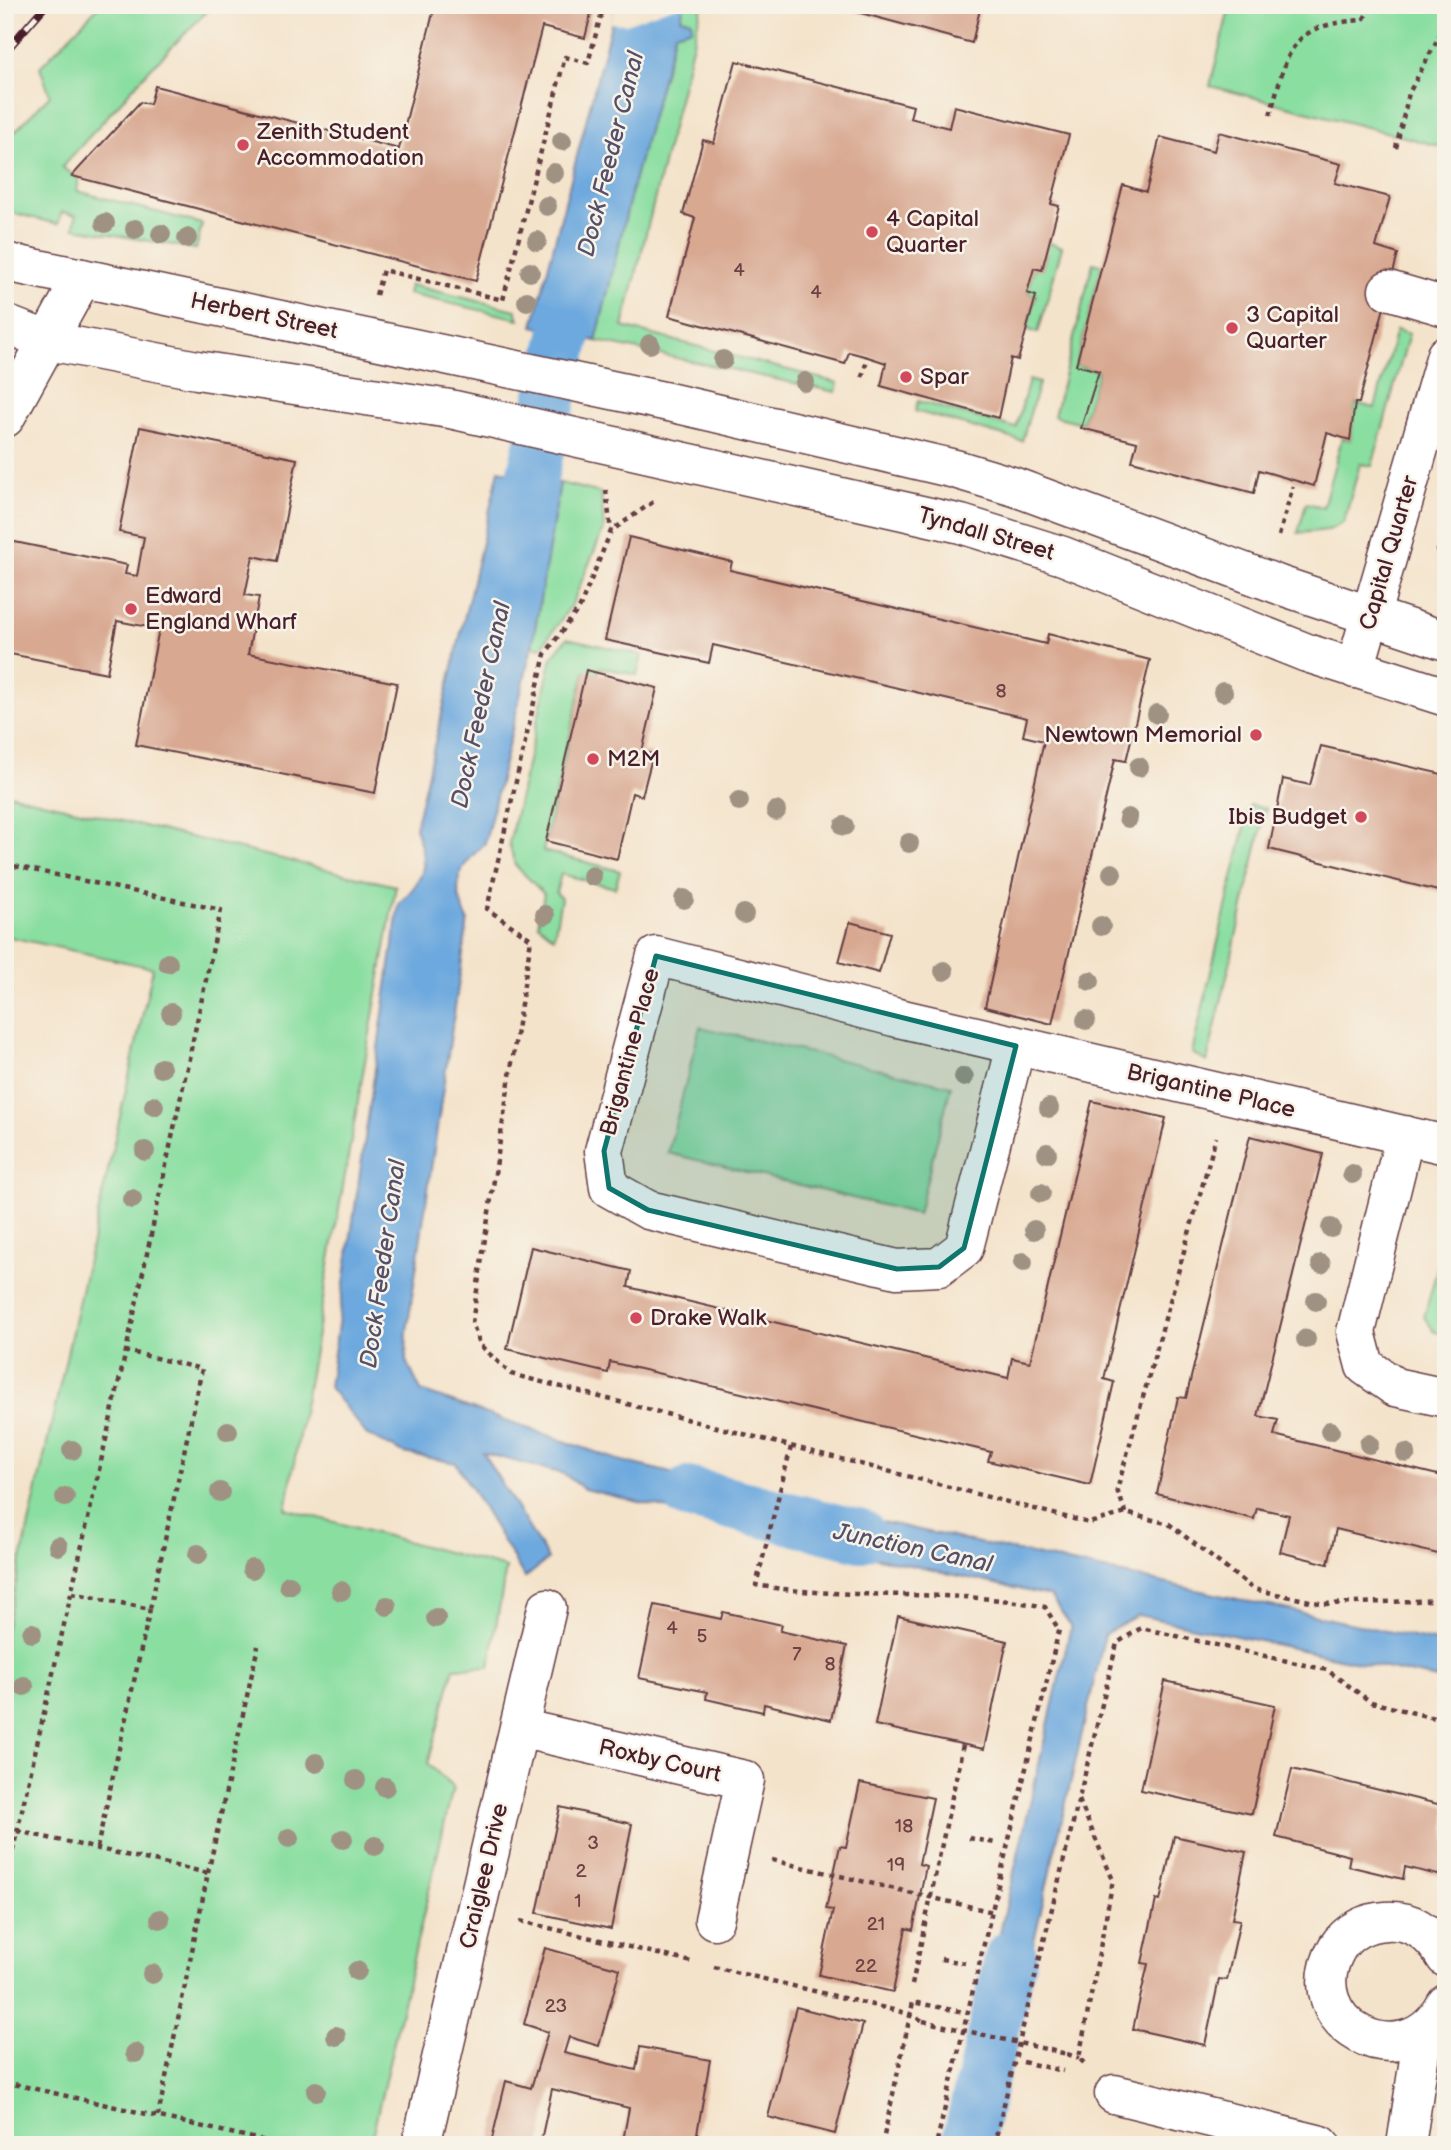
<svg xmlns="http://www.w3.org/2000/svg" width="1451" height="2150" font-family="'Balsamiq Sans',sans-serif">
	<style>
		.green { fill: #89dea0; stroke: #6a7e66; stroke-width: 2 }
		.water { fill: #6da9de; stroke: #5c6484; stroke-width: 2 }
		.pier { fill: #f4e3cb }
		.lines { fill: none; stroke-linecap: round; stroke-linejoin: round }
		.canal { stroke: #6da9de; stroke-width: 52 }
		.building { fill: #d8a891 }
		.minor-casing { stroke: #643c43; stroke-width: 41 }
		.major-casing { stroke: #643c43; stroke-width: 41 }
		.path { stroke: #643c43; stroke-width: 4.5; stroke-dasharray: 5 5; stroke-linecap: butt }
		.minor { stroke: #fff; stroke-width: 38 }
		.major { stroke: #fff; stroke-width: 38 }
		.rail-casing { stroke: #4a1f2b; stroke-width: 8 }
		.rail { stroke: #f7f3e8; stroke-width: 5; stroke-dasharray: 16; stroke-linecap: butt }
		.path-bridge { stroke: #643c43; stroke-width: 4.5; stroke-dasharray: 5 5; stroke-linecap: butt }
		.tree { fill: #9f9283 }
		.marked { fill: #0f766e; fill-opacity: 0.2; stroke: #0f766e; stroke-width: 5; stroke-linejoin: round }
		.poi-dot { fill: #d1495b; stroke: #f7f3e8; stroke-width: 2.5 }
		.labels { text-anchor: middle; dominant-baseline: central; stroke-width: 5; stroke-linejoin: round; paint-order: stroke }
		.number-label { font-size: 19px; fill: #6e4144 }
		.poi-label { font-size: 23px; fill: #4a1f2b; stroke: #f7f3e8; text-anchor: start }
		.street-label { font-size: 23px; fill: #4a1f2b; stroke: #f7f3e8 }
		.water-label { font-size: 24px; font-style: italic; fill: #564f6a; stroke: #f7f3e8 }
	</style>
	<rect width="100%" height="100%" fill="#f7f3e8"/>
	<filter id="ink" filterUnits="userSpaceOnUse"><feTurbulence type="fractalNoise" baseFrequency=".0143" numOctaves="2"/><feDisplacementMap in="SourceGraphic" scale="14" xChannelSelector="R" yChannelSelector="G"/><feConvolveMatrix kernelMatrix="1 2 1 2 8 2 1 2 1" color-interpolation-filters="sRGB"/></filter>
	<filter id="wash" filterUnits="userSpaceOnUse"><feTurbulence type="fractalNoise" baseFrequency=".00686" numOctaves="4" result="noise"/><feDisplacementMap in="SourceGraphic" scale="28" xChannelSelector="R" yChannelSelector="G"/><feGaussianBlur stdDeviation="1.57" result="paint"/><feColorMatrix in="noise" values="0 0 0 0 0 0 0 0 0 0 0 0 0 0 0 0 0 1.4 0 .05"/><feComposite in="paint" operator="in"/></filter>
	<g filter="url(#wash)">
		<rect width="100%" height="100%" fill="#f4e3cb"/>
		<!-- green -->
		<path class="green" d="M100,5H213L148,71L62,167L79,179L77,191L202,224L196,249L74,228L76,215L62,212L58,224L5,211V142L50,95L40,67Z
			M683,5L702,6L623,327L838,383L836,392L596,341L634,181L675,32L692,28L680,18Z
			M1230,5H1446V148L1210,86Z
			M1049,243L1062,247L1038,333L1027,329L1036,296L1027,293L1034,268L1042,269Z
			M1093,263L1102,265L1076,365L1099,371L1082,423L1054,416Z
			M410,285L516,310L519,319L408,294Z
			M1396,330L1409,334L1372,466L1360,464L1344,522L1329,530L1298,533L1306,503L1323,507L1342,438L1350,440L1355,403L1375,408Z
			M1029,380L1039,383L1022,441L915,411L918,401L1016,428Z
			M560,483L601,493L604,528L572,604L541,648L532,646Z
			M567,638L642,655L637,675L600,667L598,674L585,671L543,851L620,871L615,888L561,874L556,893L561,898L554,937L538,924L544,894L515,865L509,843L552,657Z
			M5,793L396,886L286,1509L506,1568L489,1667L454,1668L428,1764L453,1787L370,2145H5V1632L153,968L5,936Z
			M1250,805L1266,808L1207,1062L1192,1053Z
			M700,1027L951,1086L918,1214L668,1153Z
			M1446,1237V1334L1435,1332L1424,1317Z"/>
		<!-- water -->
		<path class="water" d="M616,5H684L681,18L691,20L692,28L675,33L634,181L596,341L533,326Z
			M499,470L560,483L532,646L485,843C456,871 450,883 468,920L407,1331L406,1360L421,1391L618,1460L761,1495L753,1529L584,1489L564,1474L483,1453L548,1559L525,1578L456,1463L404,1453L367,1435L329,1387L399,903C428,877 428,863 415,828Z
			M795,1503L1446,1644L1437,1679L1138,1615L1105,1634L1013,2031L979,2023L1071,1626L1050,1596L788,1538Z
			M973,2045L1008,2053L986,2145H949Z"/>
		<!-- pier -->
		<path class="pier" d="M616,5H687L667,9L626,24L610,23Z"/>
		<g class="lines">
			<!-- canal -->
			<path class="canal" d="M516,546L582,263
				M688,1493L861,1536
				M967,2145L1011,1956"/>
		</g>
		<g id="blocks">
			<!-- building -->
			<path class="building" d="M435,5H593L585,38L542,27L476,281L72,176L140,102L150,104L155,86L399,149Z
				M831,5H981L972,43Z
				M736,61L913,106L910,118L949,128L954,106L1069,135L1051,204L1059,206L1055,220L1042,270L1034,268L1027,293L1036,296L1018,360L1011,358L998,418L881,386L886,363L868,357L849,352L845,364L669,316L695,218L683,214L703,140L714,143Z
				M1219,132L1341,164L1335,183L1390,197L1376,247L1398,254L1359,403H1355L1350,440L1327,433L1314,486L1259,470L1254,493L1132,461L1137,442L1081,428L1099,371L1076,365L1123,185L1146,192L1160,137L1214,151Z
				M140,427L297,459L277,561L253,556L245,595L259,597L248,654L397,683L375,793L136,745L159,629L117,621L107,673L5,653V540L127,565L125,574L137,576L144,537L119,532Z
				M629,537L732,562L730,570L1046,644L1048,634L1150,660L1126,761L1115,759L1052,1024L985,1007L1044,741L1023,736L1027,718L713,645L709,663L605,640Z
				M586,670L657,688L642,752L653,754L642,796L632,793L617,859L546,841Z
				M1321,746L1446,775V893L1269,849L1283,779L1310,785Z
				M850,922L890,933L879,973L839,962Z
				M1092,1101L1166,1118L1104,1379L1114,1382L1090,1485L988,1461L991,1452L610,1362L608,1373L507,1349L531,1247L631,1271L628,1287L1008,1378L1012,1358L1030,1362Z
				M1250,1136L1323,1154L1258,1416L1278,1420L1274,1435L1446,1477V1556L1336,1529L1328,1564L1280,1552L1289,1515L1257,1508L1254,1519L1157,1494L1178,1397L1186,1398Z
				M655,1605L721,1619L723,1612L782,1625L780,1631L847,1646L831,1720L764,1704L763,1712L706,1699L707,1692L639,1678Z
				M898,1616L1007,1641L984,1749L875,1725Z
				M1165,1681L1275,1705L1252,1814L1141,1790Z
				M1292,1769L1446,1806V1877L1405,1867L1403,1879L1348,1866L1350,1856L1276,1837Z
				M860,1783L933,1798L919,1864L926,1866L913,1930L906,1928L893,1992L819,1975L833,1910L826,1909L840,1846L846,1847Z
				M560,1807L632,1824L611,1929L537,1913Z
				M1174,1836L1246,1852L1232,1919L1240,1920L1227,1980L1219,1979L1205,2045L1133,2029L1148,1964L1142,1963L1156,1900L1160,1901Z
				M545,1948L620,1969L599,2046L569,2037L564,2053L636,2070L640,2047L710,2060L695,2145H645L623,2141L629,2108L552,2089L540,2145L491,2143L506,2081L531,2088L548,2032L524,2024Z
				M796,2007L863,2024L835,2134L768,2117Z"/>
		</g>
	</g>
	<g filter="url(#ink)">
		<use href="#blocks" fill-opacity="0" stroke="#643c43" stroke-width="2"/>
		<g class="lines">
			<defs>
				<path id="minor" d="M82,278L673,403L955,469L1015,487L1282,586L1446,641
					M1388,290L1446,307
					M5,324L49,341L197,370L450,409L961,524L1063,556L1307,653L1446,697
					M1355,669L1446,355
					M1016,1046L964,1248L939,1267L897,1269L648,1210L609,1188L604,1151L656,956L894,1017L1446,1145
					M1405,1135L1356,1332L1365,1366L1395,1387L1446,1398
					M519,1728L745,1780L714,1920
					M1446,1958C1432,1935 1414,1919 1386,1921C1366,1922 1348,1931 1337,1948C1294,2023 1405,2084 1446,2004
					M1114,2094L1321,2145
					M421,2145L547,1608
					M1406,2145L1423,2033"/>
				<path id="major" d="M5,262L82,278L5,418"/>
			</defs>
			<!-- minor casing -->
			<use href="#minor" class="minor-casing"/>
			<!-- major casing -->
			<use href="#major" class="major-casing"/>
			<!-- path -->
			<path class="path" d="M1270,115C1289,50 1287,25 1363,20L1373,5
				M1396,148L1409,93L1442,31L1438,5
				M376,295L383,270L503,300L565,57L588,63L603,8L614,10L639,5
				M862,377L868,357
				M606,490L611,531
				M653,502L611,531L580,607L545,654L487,909L531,939L472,1323L481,1346L511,1374L1089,1523L1126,1513L1169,1524L1253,1589L1324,1604L1446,1600
				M1279,536L1293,486
				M1436,551L1446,550
				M5,864L221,910L126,1351L5,1885
				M1438,1269L1446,1270
				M791,1447L756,1585C852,1602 949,1587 1045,1607L1059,1630L936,2145
				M1126,1513L1117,1490L1216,1137
				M72,1593L150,1609L202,1369L126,1351
				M1079,1800L1113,1880L1079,2058L1084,2063
				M17,1831L208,1873L158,2116
				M969,1838L995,1843
				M97,1848L150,1609
				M772,1860L993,1912
				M208,1873L258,1646
				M520,1921L692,1962
				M941,1959L965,1963
				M714,1967L910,2014L923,2021
				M912,1985L963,1745
				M1067,2054L1079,2058
				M1023,2062L1063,2071
				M5,2082L266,2141L265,2145
				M882,2145L913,2002L968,2013
				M994,2145L1117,1643L1141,1628L1327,1670L1371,1702L1446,1721"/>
			<!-- minor -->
			<use href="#minor" class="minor"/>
			<!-- major -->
			<use href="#major" class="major"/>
			<defs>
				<path id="rail" d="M5,52L46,5"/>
			</defs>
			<!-- rail casing -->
			<use href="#rail" class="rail-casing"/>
			<!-- rail -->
			<use href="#rail" class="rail"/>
			<!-- path-bridge -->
			<path class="path-bridge" d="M923,2021L1067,2054"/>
		</g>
		<!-- trees -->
		<g class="tree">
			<circle cx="562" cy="141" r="10"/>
			<circle cx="554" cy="173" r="10"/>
			<circle cx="547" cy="206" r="10"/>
			<circle cx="105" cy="223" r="10"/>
			<circle cx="135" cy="229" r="10"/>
			<circle cx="161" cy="234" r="10"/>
			<circle cx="187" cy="238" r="10"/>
			<circle cx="537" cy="241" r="10"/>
			<circle cx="530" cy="272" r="10"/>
			<circle cx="527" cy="301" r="10"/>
			<circle cx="650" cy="344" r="10"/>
			<circle cx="723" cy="360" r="10"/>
			<circle cx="805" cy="382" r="10"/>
			<circle cx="1223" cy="692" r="10"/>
			<circle cx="1157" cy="714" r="10"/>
			<circle cx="1139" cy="767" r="10"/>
			<circle cx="739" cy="801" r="10"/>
			<circle cx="776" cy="811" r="10"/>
			<circle cx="1128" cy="818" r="10"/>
			<circle cx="844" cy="826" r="10"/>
			<circle cx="909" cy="843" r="10"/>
			<circle cx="1112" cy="873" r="10"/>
			<circle cx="592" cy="876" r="10"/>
			<circle cx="684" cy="899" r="10"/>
			<circle cx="744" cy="914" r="10"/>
			<circle cx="545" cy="915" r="10"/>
			<circle cx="1101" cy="926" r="10"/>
			<circle cx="168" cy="963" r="10"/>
			<circle cx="944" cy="971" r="10"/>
			<circle cx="1090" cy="981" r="10"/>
			<circle cx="171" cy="1013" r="10"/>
			<circle cx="1086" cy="1020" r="10"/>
			<circle cx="161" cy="1068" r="10"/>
			<circle cx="964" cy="1077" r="10"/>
			<circle cx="154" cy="1106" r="10"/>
			<circle cx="1049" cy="1108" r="10"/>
			<circle cx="145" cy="1151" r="10"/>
			<circle cx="1047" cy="1153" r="10"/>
			<circle cx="1352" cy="1174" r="10"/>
			<circle cx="1041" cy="1193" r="10"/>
			<circle cx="132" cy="1199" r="10"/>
			<circle cx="1331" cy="1228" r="10"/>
			<circle cx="1034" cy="1230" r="10"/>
			<circle cx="1023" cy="1262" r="10"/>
			<circle cx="1321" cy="1264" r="10"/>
			<circle cx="1316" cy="1301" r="10"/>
			<circle cx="1306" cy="1339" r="10"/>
			<circle cx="228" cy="1431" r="10"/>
			<circle cx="1330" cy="1431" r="10"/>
			<circle cx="1369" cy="1444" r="10"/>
			<circle cx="72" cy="1450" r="10"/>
			<circle cx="1406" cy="1453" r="10"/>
			<circle cx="220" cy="1492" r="10"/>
			<circle cx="65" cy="1497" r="10"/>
			<circle cx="58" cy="1546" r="10"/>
			<circle cx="198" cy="1554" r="10"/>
			<circle cx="252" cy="1569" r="10"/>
			<circle cx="289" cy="1585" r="10"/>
			<circle cx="341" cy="1591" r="10"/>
			<circle cx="387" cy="1606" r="10"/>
			<circle cx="436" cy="1618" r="10"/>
			<circle cx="32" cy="1633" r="10"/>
			<circle cx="24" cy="1686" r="10"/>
			<circle cx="316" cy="1763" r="10"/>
			<circle cx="356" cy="1780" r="10"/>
			<circle cx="385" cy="1787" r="10"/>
			<circle cx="289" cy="1838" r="10"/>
			<circle cx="343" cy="1839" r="10"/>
			<circle cx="375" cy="1846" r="10"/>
			<circle cx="160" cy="1919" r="10"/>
			<circle cx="357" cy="1971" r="10"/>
			<circle cx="152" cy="1974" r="10"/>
			<circle cx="336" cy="2036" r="10"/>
			<circle cx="135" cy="2053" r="10"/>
			<circle cx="316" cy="2091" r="10"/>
		</g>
	</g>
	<!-- marked area -->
	<path class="marked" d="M656,956L1016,1046L964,1248L939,1267L897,1269L648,1210L609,1188L604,1151Z"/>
	<!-- markers -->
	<g class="poi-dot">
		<circle cx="243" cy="145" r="7"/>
		<circle cx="872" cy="232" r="7"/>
		<circle cx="1232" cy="328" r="7"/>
		<circle cx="906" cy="377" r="7"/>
		<circle cx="131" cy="609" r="7"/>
		<circle cx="1256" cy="735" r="7"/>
		<circle cx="593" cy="759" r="7"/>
		<circle cx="1361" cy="817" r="7"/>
		<circle cx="636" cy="1318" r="7"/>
	</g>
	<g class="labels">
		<!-- number labels -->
		<g class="number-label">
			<text x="739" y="270">4</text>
			<text x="816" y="292">4</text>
			<text x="1001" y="691">8</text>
			<text x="672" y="1628">4</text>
			<text x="702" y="1636">5</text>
			<text x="797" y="1654">7</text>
			<text x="830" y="1664">8</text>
			<text x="904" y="1826">18</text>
			<text x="593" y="1843">3</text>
			<text x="896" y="1865">19</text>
			<text x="581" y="1871">2</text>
			<text x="578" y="1901">1</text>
			<text x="876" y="1924">21</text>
			<text x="866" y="1966">22</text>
			<text x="556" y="2006">23</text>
		</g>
		<!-- poi labels -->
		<g class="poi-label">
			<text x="257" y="132">Zenith Student<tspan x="257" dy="26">Accommodation</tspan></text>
			<text x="886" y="219">4 Capital<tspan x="886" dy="26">Quarter</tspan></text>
			<text x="1246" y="315">3 Capital<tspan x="1246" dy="26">Quarter</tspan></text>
			<text x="920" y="377">Spar</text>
			<text x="145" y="596">Edward<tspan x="145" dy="26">England Wharf</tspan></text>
			<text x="1242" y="735" text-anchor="end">Newtown Memorial</text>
			<text x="607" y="759">M2M</text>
			<text x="1347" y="817" text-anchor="end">Ibis Budget</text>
			<text x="650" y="1318">Drake Walk</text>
		</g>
		<!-- street labels -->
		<g class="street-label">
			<text transform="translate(264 316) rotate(12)">Herbert Street</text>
			<text transform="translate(986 534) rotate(16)">Tyndall Street</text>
			<text transform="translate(1389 553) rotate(-74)">Capital Quarter</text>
			<text transform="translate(630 1052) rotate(-75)">Brigantine Place</text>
			<text transform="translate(1211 1091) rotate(13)">Brigantine Place</text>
			<text transform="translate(660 1761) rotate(13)">Roxby Court</text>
			<text transform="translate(484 1876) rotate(-77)">Craiglee Drive</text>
		</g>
		<!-- water labels -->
		<g class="water-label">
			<text transform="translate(611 154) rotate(-76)">Dock Feeder Canal</text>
			<text transform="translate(481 705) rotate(-78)">Dock Feeder Canal</text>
			<text transform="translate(383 1264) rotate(-82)">Dock Feeder Canal</text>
			<text transform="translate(913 1548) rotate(12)">Junction Canal</text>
		</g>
	</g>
	<!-- margin -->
	<rect width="1451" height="2150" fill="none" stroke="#f7f3e8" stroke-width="28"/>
</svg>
